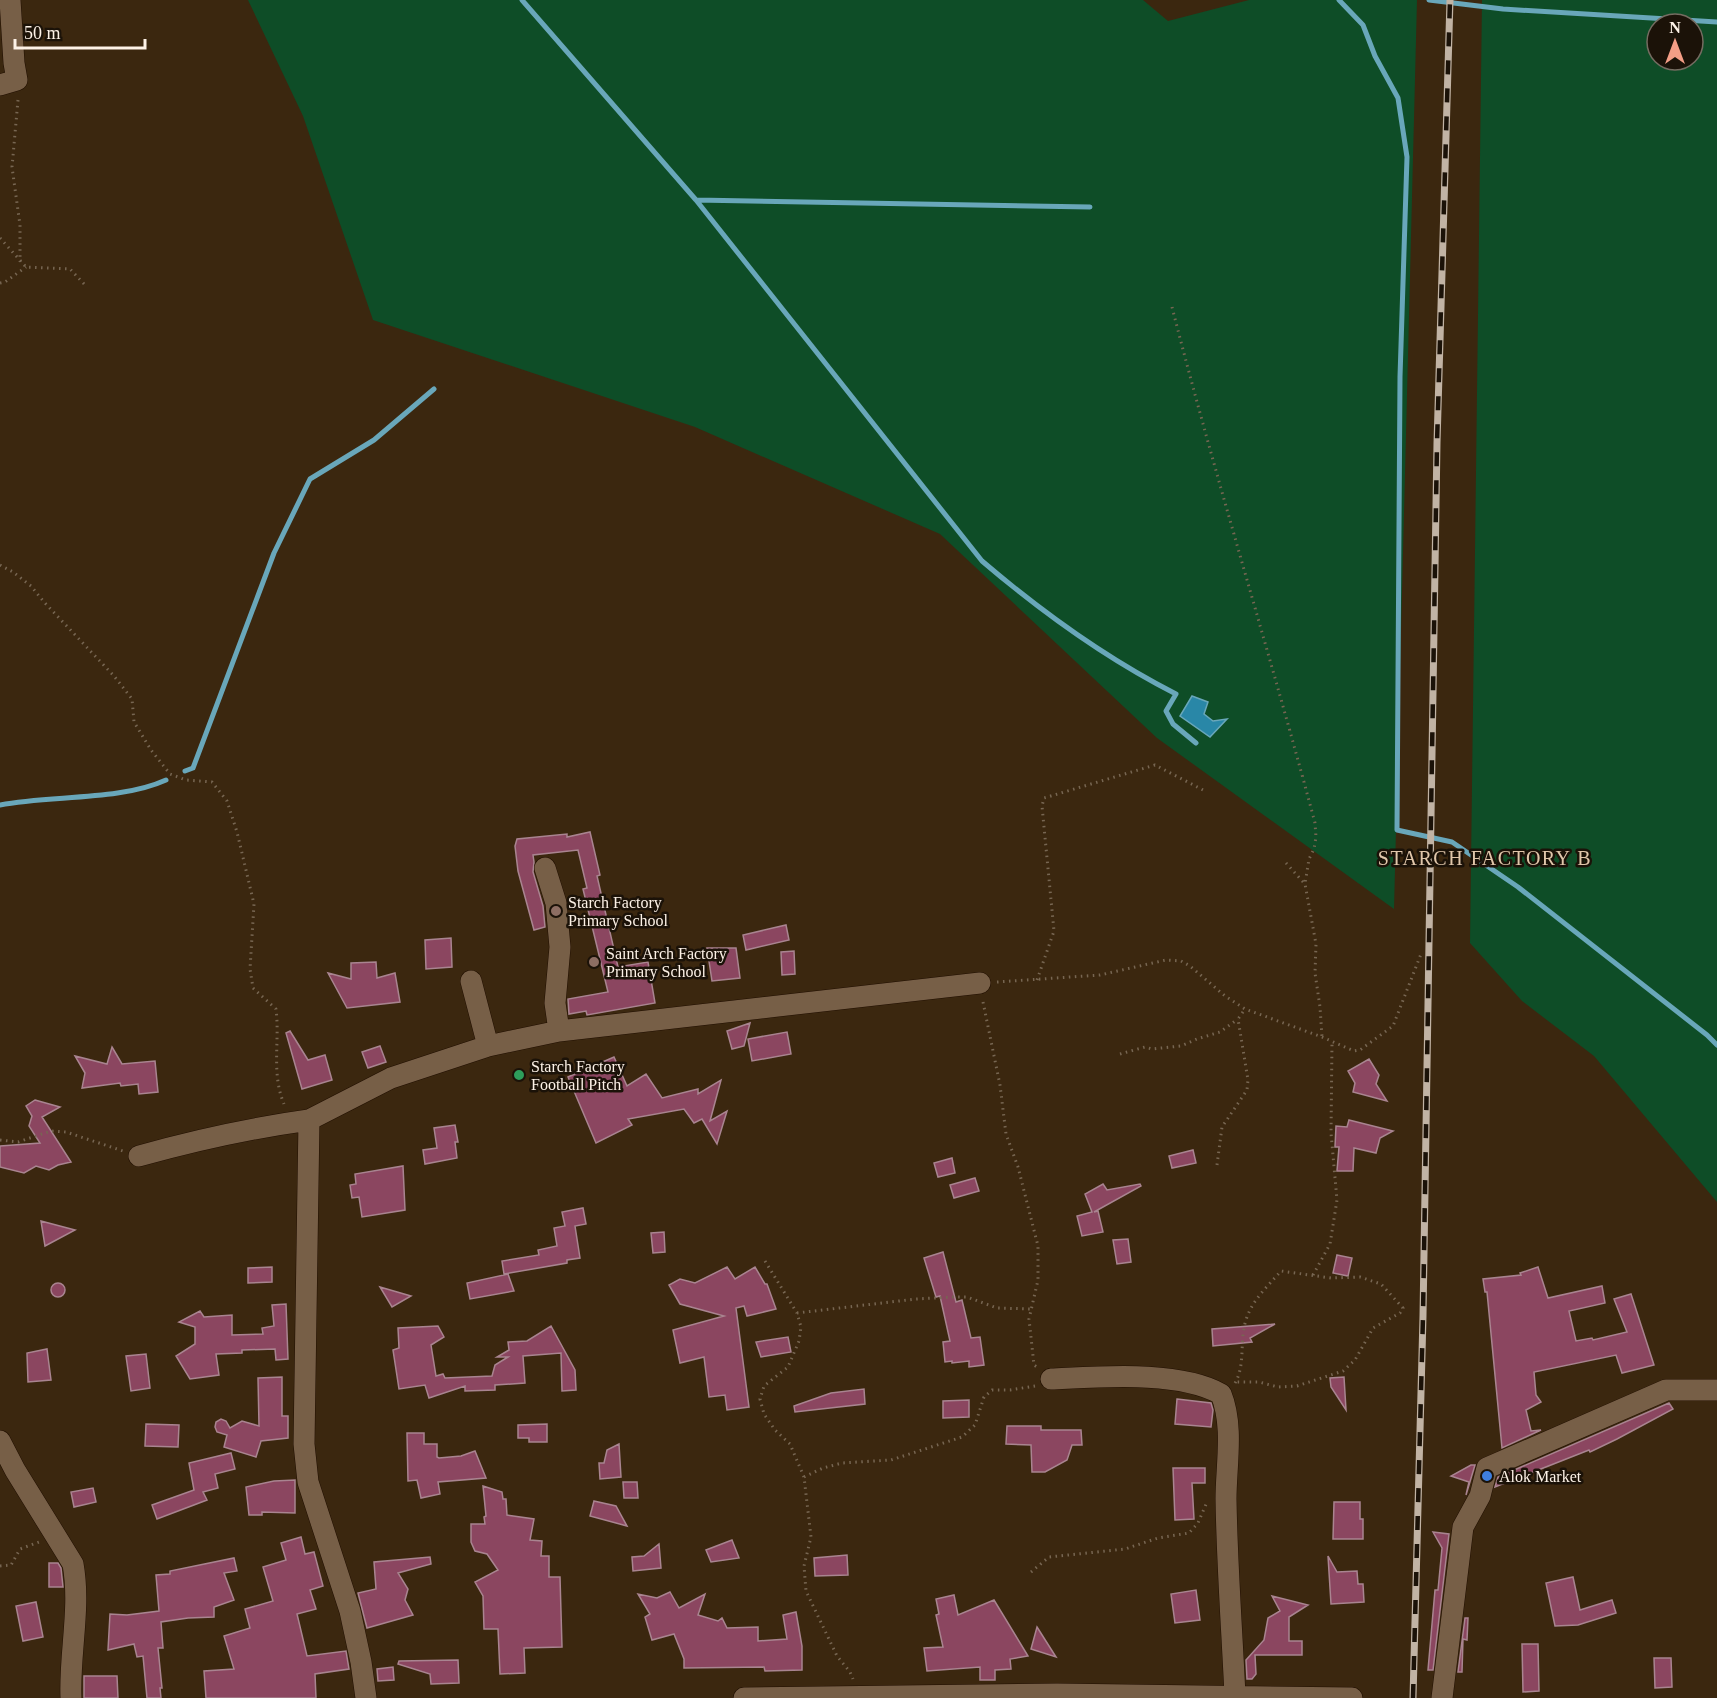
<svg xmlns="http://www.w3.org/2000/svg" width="1717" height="1698" font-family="'Times New Roman',serif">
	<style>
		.green { fill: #0e4d27; fill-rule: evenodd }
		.water { fill: #2987a7; stroke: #69a7ba; stroke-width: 1.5 }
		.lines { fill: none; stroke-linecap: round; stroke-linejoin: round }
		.stream { stroke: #69a7ba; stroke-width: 5 }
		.building { fill: #8b4660; stroke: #a98490; stroke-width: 1.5 }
		.minor-casing { stroke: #210f00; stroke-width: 22 }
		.path { stroke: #776652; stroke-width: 3; stroke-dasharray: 1.5 4.5; stroke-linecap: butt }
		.minor { stroke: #775f47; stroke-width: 21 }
		.rail-casing { stroke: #c1b3a4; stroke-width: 7 }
		.rail { stroke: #1b1208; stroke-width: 4.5; stroke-dasharray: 14; stroke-linecap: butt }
		.education-dot { fill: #8d6e63; stroke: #1b1208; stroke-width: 2 }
		.leisure-dot { fill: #2e9e5b; stroke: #1b1208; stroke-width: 2 }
		.shop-dot { fill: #3f7fe0; stroke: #1b1208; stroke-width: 2 }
		.labels { text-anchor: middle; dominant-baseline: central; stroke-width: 5; stroke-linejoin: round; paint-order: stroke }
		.poi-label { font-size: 16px; fill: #fdf2e7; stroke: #1b1208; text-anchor: start }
		.quarter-label { font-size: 20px; letter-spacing: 1.5px; fill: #e1c7ab; stroke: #1b1208 }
	</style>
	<rect width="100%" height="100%" fill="#3b270f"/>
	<!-- green -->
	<path class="green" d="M248,0H1143L1168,21L1249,0H1417L1394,909L1157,738L940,534L695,427L373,320L303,116Z
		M1482,0H1717V1202L1594,1056L1522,1001L1470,943ZM1657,24H1693V60H1657Z"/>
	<!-- water -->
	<path class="water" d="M1192,696L1208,702L1204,714L1213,721L1227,719L1210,737L1180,716Z"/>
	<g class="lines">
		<!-- stream -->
		<path class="stream" d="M522,0L696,200L982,561C1043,613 1105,658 1176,694L1166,711L1173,724L1196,743
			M1339,0L1363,25L1375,56L1398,98L1407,157L1400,377L1397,830L1452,842L1518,887L1707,1035L1717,1045
			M1429,0L1503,9L1717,22
			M696,200L1090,207
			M185,771L193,768L274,553L310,479L374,440L434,389
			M0,805C51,795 120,801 166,780"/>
	</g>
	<!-- building -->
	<path class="building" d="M590,832L600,875L597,876L618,967L648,962L655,1003L587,1015L586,1011L569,1014L568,999L608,992L583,889L587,888L578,850L533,855L534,862L533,872L543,906L545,927L534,930L518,871L515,846L517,839L567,834V837Z
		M786,925L789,940L746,950L743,935Z
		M451,938L452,967L426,969L425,940Z
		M707,948H736L740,978L712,981Z
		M794,951L795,974L782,975L781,952Z
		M376,962L377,978L395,973L400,1002L347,1008L328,973L351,979V963Z
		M750,1023L744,1046L732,1049L727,1031Z
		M290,1031L308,1060L325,1055L332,1080L302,1089L286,1033Z
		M787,1032L791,1054L752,1061L748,1039Z
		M380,1046L386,1062L368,1068L362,1052Z
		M112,1047L122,1064L155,1061L158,1092L139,1094L138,1084L121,1086L120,1083L82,1088L85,1073L75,1056L107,1064Z
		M614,1057L627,1086L646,1074L662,1098L698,1089V1094L721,1080L710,1121L727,1111L717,1144L702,1119L694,1123L684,1109L628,1119L632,1125L596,1143L568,1077Z
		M1369,1059L1379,1075L1376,1084L1387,1101L1353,1092L1355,1083L1348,1071Z
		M35,1100L60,1107L42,1117L71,1162L58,1165L49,1170L36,1166L24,1173L0,1167V1146L40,1143L29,1126L32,1116L26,1106Z
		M1349,1120L1393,1131L1380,1138L1376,1153L1354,1148L1353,1171H1337L1339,1147H1335L1336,1126L1347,1127Z
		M455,1125L458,1142H455L457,1158L425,1164L423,1150L437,1148L434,1128Z
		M1193,1150L1196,1163L1172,1168L1169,1156Z
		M952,1158L955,1173L938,1177L934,1163Z
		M403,1166L405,1210L362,1217L359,1197L352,1198L350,1185L356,1184L355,1174Z
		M975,1178L979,1191L954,1198L950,1185Z
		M1103,1184L1107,1190L1140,1184L1141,1186L1094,1212L1098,1211L1103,1232L1082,1236L1077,1216L1092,1212L1085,1194Z
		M583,1208L586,1224L575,1226L580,1258L567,1260V1263L504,1274L502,1261L539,1255L538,1250L557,1246L554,1228L565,1226L562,1212Z
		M41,1221L75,1230L45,1246Z
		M664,1232L665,1252L653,1253L651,1233Z
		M1128,1239L1131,1262L1117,1264L1113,1240Z
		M943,1252L956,1302L962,1300L971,1338L980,1337L984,1365L969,1367V1361L952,1363V1361L945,1362L943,1342L950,1341L940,1296L936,1297L924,1258Z
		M1337,1255L1352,1258L1348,1276L1333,1273Z
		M272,1267V1282L248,1283V1268Z
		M727,1267L735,1279L755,1267L765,1284H767L776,1309L747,1316L744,1306L736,1308L749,1407L727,1410L725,1395L709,1397L704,1357L680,1363L673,1330L724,1316L680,1304L669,1285L680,1279L695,1283Z
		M1538,1267L1548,1298L1602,1286L1605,1303L1569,1311L1576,1341L1592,1338L1593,1340L1627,1332L1614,1299L1631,1294L1654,1365L1622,1373L1616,1355L1534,1372L1536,1395L1541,1402L1526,1410L1531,1431L1541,1430L1502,1448L1487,1292H1485L1483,1279L1521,1275L1520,1273Z
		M508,1274L514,1291L470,1299L467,1283Z
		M51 1290a7 7 0 1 1 14 0a7 7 0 1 1-14 0Z
		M380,1287L411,1296L392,1307Z
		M286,1304L288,1359L276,1360L275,1349L242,1350V1353L216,1354L219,1375L190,1379L176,1356L195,1344V1327L179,1322L200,1311L204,1317L232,1315V1335L263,1334L262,1328L274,1326L272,1305Z
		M1275,1324L1250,1338L1252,1342L1213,1346L1212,1329Z
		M438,1326L444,1337L431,1345L436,1376L443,1374L445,1378L492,1376L495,1365L508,1357H497L509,1350L508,1342L527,1341L551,1326L575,1370L576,1390L562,1391L561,1353L523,1356L525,1383L495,1385V1390L465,1391V1386L429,1398L425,1385L399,1389L393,1350L399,1348L398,1328Z
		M788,1337L791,1352L761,1357L756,1342Z
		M47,1349L51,1380L28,1382L27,1353Z
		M146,1354L150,1388L131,1391L126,1356Z
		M282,1377V1416H288V1438L261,1441L256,1457L224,1447L227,1435L217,1432L215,1427L216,1422L221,1419L226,1421L230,1428L242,1421L259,1426L258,1378Z
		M1344,1377L1346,1410L1331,1387L1330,1378Z
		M864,1389L865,1404L795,1412L794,1406L831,1393Z
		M1177,1399L1211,1403L1213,1410L1211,1427L1175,1424Z
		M969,1400V1417L943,1418V1401Z
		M1669,1403L1673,1409L1617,1439L1590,1452L1589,1450L1495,1487L1498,1477Z
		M146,1424L179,1425L178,1447L145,1446Z
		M547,1424V1442H529V1438H518V1425Z
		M1007,1426H1041V1430H1081L1082,1445H1072L1067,1460L1045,1472H1032L1031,1445L1006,1444Z
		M407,1433H424V1444H437V1457L439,1458L461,1456L475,1451L486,1478L438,1482L440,1494L421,1498L417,1480L408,1481Z
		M619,1444L621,1477L600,1479L599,1463H604L607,1450Z
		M231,1453L235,1469L215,1474L218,1488L203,1492L207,1500L157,1519L152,1505L194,1490L189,1463Z
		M1471,1465H1475L1466,1495L1469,1482L1451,1476Z
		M1173,1468H1205V1483H1192L1194,1519L1175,1520Z
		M295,1480V1513L262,1512V1515H249L246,1487L274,1481Z
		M623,1482H637L638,1498H624Z
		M483,1486L502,1492L503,1499H506L507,1515L534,1519L530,1540L542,1541L541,1556H549V1577H560L562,1647L524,1648L525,1673L500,1674L498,1629H484L483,1596L475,1582L498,1570L487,1554L475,1551L471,1542V1524H485L484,1517L486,1516Z
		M93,1488L96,1502L74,1507L71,1492Z
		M594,1501L616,1506L627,1526L590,1516Z
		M1334,1502H1360V1519H1363V1539H1333Z
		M1433,1532L1449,1534L1433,1670H1428L1435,1590H1438L1442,1548Z
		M301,1537L305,1554L314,1552L323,1586L310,1590L316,1609L297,1614L307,1656L346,1651L349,1669L315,1674L316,1698H206L204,1671L234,1669L224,1636L250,1628L245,1609L273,1601L263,1567L286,1560L281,1543Z
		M732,1540L739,1558L711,1562L706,1550Z
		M659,1544L661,1568L633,1571L632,1557L644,1556Z
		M847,1555L848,1575L815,1576L814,1558Z
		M1328,1556L1337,1572L1357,1571L1358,1584H1363L1364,1602L1331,1604Z
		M430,1557L431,1564L398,1573L408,1589L405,1600L413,1615L367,1628L358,1593L376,1589L374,1562Z
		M234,1558L237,1571L224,1573L234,1600L214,1607V1617L188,1618L161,1622L163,1648H158L162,1688H160L161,1698H147L143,1656L137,1657L134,1644L108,1650L110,1614L127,1615L159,1611L156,1575L170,1574V1571Z
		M49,1563H58L61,1568L63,1587H49Z
		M1573,1577L1580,1610L1612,1600L1616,1613L1578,1625L1555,1626L1546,1583Z
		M1196,1590L1200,1620L1175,1623L1171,1594Z
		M670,1592L679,1608L705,1594L698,1615L718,1621L722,1618L727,1628L758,1627V1641L787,1639L783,1615L796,1612L802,1646V1670L765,1671L764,1667L684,1668V1659L674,1634L652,1640L645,1617L650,1614L638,1594L657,1598Z
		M954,1595L958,1615L994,1600L1028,1656L1010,1659L1011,1669L995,1670V1680H980V1667L927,1671L924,1648L943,1647L936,1615L939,1614L936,1599Z
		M1272,1596L1308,1605L1289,1617V1641H1302V1655H1255L1256,1674L1252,1679H1247L1246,1660L1264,1640L1268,1618L1280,1611Z
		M36,1602L43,1637L23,1641L16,1606Z
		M1465,1618H1468L1467,1640L1463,1639L1462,1672H1458Z
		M1037,1627L1056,1657L1031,1649Z
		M1522,1644H1538L1539,1691L1523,1692Z
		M1654,1658H1671L1672,1687L1655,1688Z
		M458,1660L459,1683L431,1684L430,1674L398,1664L399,1661Z
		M393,1667L394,1680L378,1681L377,1669Z
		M84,1676H117L118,1698H84Z"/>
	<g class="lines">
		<defs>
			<path id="minor" d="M0,85L17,80L14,63L10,0
				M545,868L556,903L560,947L555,1003L559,1031
				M471,981L488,1046
				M139,1156C196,1140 251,1128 309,1120
				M1051,1379C1099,1377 1179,1370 1221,1394C1234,1426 1226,1466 1226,1499C1227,1565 1232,1630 1235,1696
				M0,1441L15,1470L73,1564C81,1608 69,1654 71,1698
				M366,1698L361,1662L350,1611L308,1482L304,1444L309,1120L391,1078L488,1046L559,1031L980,983
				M744,1698L1057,1694L1352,1698
				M1442,1698L1463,1527L1480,1496L1487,1468L1666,1390H1717"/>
		</defs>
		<!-- minor casing -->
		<use href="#minor" class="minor-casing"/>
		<!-- path -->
		<path class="path" d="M18,100L12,167L20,225V262
			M0,238L26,267L70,269L86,286
			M0,283L5,282L26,267
			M1172,307C1216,480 1269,650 1315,823L1316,837L1314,849L1309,859L1305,884L1316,944L1315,973L1320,1007L1322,1037
			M0,565L13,572L31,586L44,602L114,676L132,699L134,722L151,750L170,774L186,780L212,782L227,801L237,832L254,904L250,969L253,988L276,1009C280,1041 271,1073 284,1104
			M1286,863L1305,884
			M1037,980L1054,931L1042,806L1044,798L1155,765L1205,791
			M997,982L1100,975L1166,960L1181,961L1190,966L1225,996L1245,1009L1322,1037L1354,1051L1360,1050L1393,1026L1421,954
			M983,1002L1000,1085L1006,1134L1018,1167L1038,1246V1280L1029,1319L1034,1365L1037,1367
			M1120,1054L1145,1047L1152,1049L1181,1046L1197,1039L1220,1032L1238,1019
			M0,1140L18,1142L51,1131L66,1132L123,1151
			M1217,1165L1222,1127L1247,1090L1248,1080L1238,1019L1245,1009
			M765,1261L797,1313L801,1327L799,1341L788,1367L764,1386L760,1399L764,1414L775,1430L790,1444L804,1477L811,1537L804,1566L806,1591L837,1656L850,1672L853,1679
			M1313,1275L1330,1244L1337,1200L1331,1133L1332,1042
			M797,1313L916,1299L954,1297H967L997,1308L1032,1309
			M1235,1383C1246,1364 1239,1341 1246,1320C1252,1300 1268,1286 1281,1271L1331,1278L1360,1277L1381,1284L1403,1308L1400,1313L1373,1328L1355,1360L1343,1371L1297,1386L1278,1387L1259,1382H1236
			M804,1477L823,1468L842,1463L891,1460L962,1437L975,1425L984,1397L992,1390H1010L1035,1386
			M0,1566L11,1565L20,1549L39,1542
			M1031,1572L1049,1557L1125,1549L1158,1538L1189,1533L1198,1523L1207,1502"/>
		<!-- minor -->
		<use href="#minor" class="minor"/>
		<defs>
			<path id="rail" d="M1413,1698L1423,1316L1437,443L1450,0"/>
		</defs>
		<!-- rail casing -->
		<use href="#rail" class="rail-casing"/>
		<!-- rail -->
		<use href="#rail" class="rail"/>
	</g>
	<!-- markers -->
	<g class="education-dot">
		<circle cx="556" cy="911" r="6"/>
		<circle cx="594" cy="962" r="6"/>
	</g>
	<circle class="leisure-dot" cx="519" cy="1075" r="6"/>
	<circle class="shop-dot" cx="1487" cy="1476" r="6"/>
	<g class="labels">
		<!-- poi labels -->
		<g class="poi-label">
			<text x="568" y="902">Starch Factory<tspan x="568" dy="18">Primary School</tspan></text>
			<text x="606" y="953">Saint Arch Factory<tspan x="606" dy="18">Primary School</tspan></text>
			<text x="531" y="1066">Starch Factory<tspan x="531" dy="18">Football Pitch</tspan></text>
			<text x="1499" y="1476">Alok Market</text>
		</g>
		<!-- quarter labels -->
		<g class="quarter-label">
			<text x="1485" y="858">STARCH FACTORY B</text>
		</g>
	</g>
	<!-- north arrow -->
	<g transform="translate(1675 42)"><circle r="28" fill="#1b1208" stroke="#756c61" stroke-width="1.5"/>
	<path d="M0-4.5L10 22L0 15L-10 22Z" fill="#f49e86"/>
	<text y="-9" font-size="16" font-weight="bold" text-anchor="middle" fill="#fdf2e7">N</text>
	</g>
	<!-- scale -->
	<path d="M15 39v9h130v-9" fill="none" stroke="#fdf2e7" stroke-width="3"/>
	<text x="24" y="39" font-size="18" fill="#fdf2e7" stroke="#1b1208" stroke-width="4.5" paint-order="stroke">50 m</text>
</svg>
